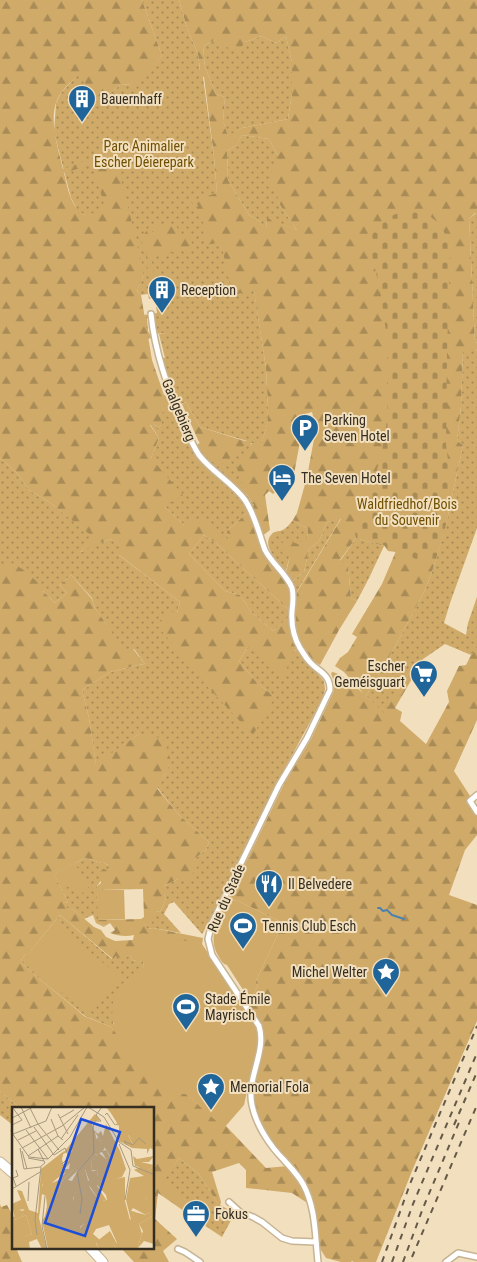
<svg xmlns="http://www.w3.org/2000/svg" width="477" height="1262" font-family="'Roboto Condensed',sans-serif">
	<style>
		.green { fill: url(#green-dots); fill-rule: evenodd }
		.forest { fill: url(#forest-firs); fill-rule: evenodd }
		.cemetery { fill: url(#cemetery-stones) }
		.pitch { fill: #cfaa69 }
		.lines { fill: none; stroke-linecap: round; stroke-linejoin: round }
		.stream { stroke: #4c83ae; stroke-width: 2 }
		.minor-casing { stroke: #c6b393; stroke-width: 8 }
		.primary-casing { stroke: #c6b393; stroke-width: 11 }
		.minor { stroke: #fff; stroke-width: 5 }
		.primary { stroke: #fff; stroke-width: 9 }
		.rail { stroke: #655a48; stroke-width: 2; stroke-dasharray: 6 6; stroke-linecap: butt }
		.labels { text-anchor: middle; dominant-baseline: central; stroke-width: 4; stroke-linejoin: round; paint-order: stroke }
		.poi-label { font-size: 14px; fill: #342d20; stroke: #f2dfbd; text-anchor: start }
		.park-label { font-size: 14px; fill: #704f00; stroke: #f2dfbd }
		.street-label { font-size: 14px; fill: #342d20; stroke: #f2dfbd }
		.inset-road { fill: none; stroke: #a6987e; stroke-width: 1 }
		.view { fill: #1d4ed8; fill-opacity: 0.15; stroke: #1d4ed8; stroke-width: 2.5 }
		.inset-edge { fill: none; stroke: #342d20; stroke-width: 2.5 }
	</style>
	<defs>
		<pattern id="green-dots" width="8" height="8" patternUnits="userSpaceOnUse" patternTransform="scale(1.25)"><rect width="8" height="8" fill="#cfaa69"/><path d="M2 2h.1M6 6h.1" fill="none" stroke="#a98b56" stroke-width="1.8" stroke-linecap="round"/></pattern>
		<pattern id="forest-firs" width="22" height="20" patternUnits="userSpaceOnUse" patternTransform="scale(1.25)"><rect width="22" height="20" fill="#cfaa69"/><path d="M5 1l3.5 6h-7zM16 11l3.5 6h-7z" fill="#a98b56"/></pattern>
		<pattern id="cemetery-stones" width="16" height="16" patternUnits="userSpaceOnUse" patternTransform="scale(1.25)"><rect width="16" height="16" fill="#cfaa69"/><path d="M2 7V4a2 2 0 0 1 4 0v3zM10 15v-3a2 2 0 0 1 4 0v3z" fill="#a98b56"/></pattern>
	</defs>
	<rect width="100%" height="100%" fill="#f2dfbd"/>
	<!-- green -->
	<path class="green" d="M142,0H179L187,28L198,54L200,71L203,77L214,157L217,193L232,295L254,290L266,368L268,409L267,425L261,446L251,443L246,493L254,505L248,512L227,531L229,544L184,525L165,507L151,458L159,438L150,424H154L158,428L161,425L162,410L177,417L168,394L170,393L159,357L165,358L159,334L166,333L153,334L151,318H147L148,331L152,338L147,339L144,315L157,313L155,299H149L148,294L141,295L137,291L143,276L141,262L85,215L78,211L71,198L54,132L56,103L61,93L80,72L109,94L120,85L132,84L162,56ZM186,402L200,427L247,441L205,450L200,443L194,446L176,406Z
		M261,36L276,43L286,36L292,63V92L288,119L242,128L228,137L223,121L225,97L216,94L205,67L203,46L215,40L245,42Z
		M242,135L269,139L278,156V202L297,230L267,219L266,230L259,221L249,215L228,180L227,151L236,145Z
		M476,213L477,215V343L475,342L469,219Z
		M477,349V528L450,603L444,623L466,635L468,623L477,597V651L476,650L471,655L445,644L413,666L384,714L366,696L397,643L424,592L432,572L445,529L463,445L457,441L461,407L463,351H476Z
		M0,458L16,472L29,490L49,502L94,537L81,551L82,552L97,540L100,543L111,539L125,549L119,555L180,602L177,613L157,625L275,697L257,683L239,661L248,647L294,651L298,649L307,662L324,681L325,689L323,698L277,783L210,921L202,934L174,902L169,904L164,914L181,933L153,928L147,929L142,920L156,911L160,912L166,899L164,894V886L178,879L194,859L206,850L209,842L178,814L157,787L166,773L139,734L96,765L89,718L82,690L110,672L138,665L145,664L134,649L126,654L95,608L92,598L71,575L60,585L67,593L55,603L42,590L44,589L11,565H0Z
		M341,518L293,598L290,583L304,572L309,549L319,541L327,522Z
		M293,520L308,529L307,540C292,547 290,555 286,571C279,563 259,544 273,533C274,532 278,531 280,531C286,529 289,525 293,520Z
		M204,535L217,544L292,613V615L273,631L252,613L240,595L225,591L189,554Z
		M356,538L384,546L369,578L357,601L351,598L348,565L340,561Z
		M85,858L109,865V870L97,886L99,922L105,926L104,927L96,923L93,915L84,919L74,910L64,907V903L68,902L54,874Z
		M60,915L112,959L116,956H130L134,961L139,959L140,962L143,960L144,966L138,974L128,979L113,1023L115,1027H111L85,1016L36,976L24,965L21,960L26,954H28Z
		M0,1091L20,1108H14V1134L10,1131L14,1126L0,1115Z
		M179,1158L199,1174L218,1204L235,1213L222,1237L204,1225L208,1218L162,1182Z"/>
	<!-- forest -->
	<path class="forest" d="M0,0H142L162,56L136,83L132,84L120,85L109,94L95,102L80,73C74,79 66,86 61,93C46,114 58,147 63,169L99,156H102L101,149L111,148L114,152L132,223L143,270V276L137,291L141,295L152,360L164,395L168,394L177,417L170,419L163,411L161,425L158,428L154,424L150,425L159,438L151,458L183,495L165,507L184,525L202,517L228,543L227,531L248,512L254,505L246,493L241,481L247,477H240L237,469L252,443L261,445L267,425L268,409L266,368L254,291L232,295L221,242L206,245L202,237L205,226C201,219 197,213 198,205L192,203L191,201L217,193L214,157L204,77L199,76L198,72L200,70L198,54L187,28L179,0H477V215L475,213L469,219L475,342L477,343V349L476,351L463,352L461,407L457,441L463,445L445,529L432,572L424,592L397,643L366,696L384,713L413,666L419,662L420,665L395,708L402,712L400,721L426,744L449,702L447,691L459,666L466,665L471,655L476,649L477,651V720L454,771L470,796L468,799L472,809L477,816V835L465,850L449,895L477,905V1021L412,1171L376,1262H354L352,1261L351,1262H341L326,1258L316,1242L312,1206L292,1193L246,1188V1170L239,1163L212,1172L221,1202L220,1206L218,1204L199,1174L179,1158L163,1182L208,1218L204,1225L158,1193L155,1219L177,1239L163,1251L169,1262H134L121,1248H154V1108H20L0,1091V565H10L12,563L24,570L44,588L43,591L55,603L67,593L60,585L71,575L92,599L95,608L126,653L133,649L145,664L138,665L110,672L82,690L89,718L96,764L139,734H153L165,743L171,761L166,773L157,788L178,814L209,842L206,850L194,859L199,864L187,882L178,879L164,886V894L166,899L160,912L156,911L152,923L143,921L147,929L153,928L203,938L202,945L256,1026L155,954L134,961L130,956L122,959L116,956L113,959L60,915L28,954H26L21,960L24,965L36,976L76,1009L84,1016L111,1027L119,1036L182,1094H186L224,1127L226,1126L266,1168L288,1166L266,1138L251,1104L261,1034L247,1007L250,1005L249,1004L258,985L255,983L283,923L238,901L228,899L285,782L311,739L333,693L335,685L331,673L333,672L341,675L363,693L344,672L335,666L340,658L348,652L357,637L352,634L382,584L396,551L384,546L356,538L340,560L348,565L351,598L357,601L339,630L320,665L311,660L300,647L294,651L283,677L248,647L239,661L257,683L275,697L253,735L205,684L157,625L167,611L177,613L180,602L118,554L124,549L111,539L100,543L97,541L83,552L81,551L93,537L49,502L29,490L16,472L0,458ZM261,36L276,43L286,36L292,63V92L288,119L242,128L228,136L223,121L225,97L216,94L205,67L203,46L215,40L237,53L245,42ZM242,135L269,139L278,156L266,185L277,190L278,202L297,230L267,218L266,229L259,221L249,215L228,180L227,151L236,145ZM93,164L96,178L106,210L85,215C70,207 68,188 64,173ZM312,412L316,428L307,477L297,513L293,520L308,529L307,539L298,544L286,540L278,546L280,553L290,556L285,576L265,550L261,537L270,530L265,495L269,491L273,494L292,478L294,474L302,431L298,416ZM341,519L336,527L294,597L290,583L304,572L309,549L319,541L327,522ZM204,535L217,544L292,613V614L273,631L252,613L240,595L225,591L189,554ZM85,858L109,865V870L103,869L100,872L101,883L97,886V890L143,889L144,917L141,919L98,920L99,922L105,926L110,923L115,930L110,933C118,936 126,937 134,935L133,940L115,941L106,937L101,930L94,927L74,910L65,907L64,903L68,902L54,874Z
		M176,225L181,237L190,234L193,248L151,257L158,294L155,298L151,295L146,255L141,239L149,227H151L152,232H158V230H155V226Z
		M186,402L200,427L248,442L224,464L211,462L202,452L204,450L198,440L182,404Z
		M0,1204L1,1207L7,1205L14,1218V1248H16L22,1262H0Z"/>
	<!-- cemetery -->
	<path class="cemetery" d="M410,208C436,216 445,225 450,252L447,352L446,445L452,491L445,529L435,562C419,563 405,552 388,551L384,545L356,538L354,526L365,509L379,463L386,429L388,399V345L380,289L368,240L379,225L389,217Z"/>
	<!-- pitch -->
	<path class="pitch" d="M75,863L89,889L79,895L73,884L62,890L54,874Z
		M97,890H124L125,919L98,920Z
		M228,899L238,901L283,923L255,983L258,985L249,1004L246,999L247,996L227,965C223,964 221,961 219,957C206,937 219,918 228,899Z
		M55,923L120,977L88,1015L23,960Z
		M142,933L202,944L256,1026L259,1035L258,1042L244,1105L224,1128L186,1094H182L178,1097L156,1082L116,1049L119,1037L111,1027L114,1026C110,1009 112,990 128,979C135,974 138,973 144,966L143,961L139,962L134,947Z"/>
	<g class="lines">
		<!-- stream -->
		<path class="stream" d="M378,908H380L383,911L387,910L392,915L404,919"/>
		<defs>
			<path id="minor" d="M151,314C155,352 167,386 182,421C187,432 192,444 199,455C212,472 233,483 245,500C255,515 259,534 265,550C272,564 287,574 292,588C294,596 293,603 292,611C291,625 293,636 300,648C303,652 305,657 309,661C318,672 330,673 330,690L307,738L279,785L212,923L208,939L212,955L259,1026C267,1052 246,1078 252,1105C256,1125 270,1146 284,1160C291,1168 298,1175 303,1184C316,1208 315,1235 318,1262
				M477,795L470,801L477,812
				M229,1202L240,1212L253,1217L262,1222L282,1238L292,1241L316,1242
				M178,1249L185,1252L200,1262
				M446,1262L458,1253L477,1257"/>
			<path id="primary" d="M0,1162L14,1174
				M90,1248L103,1262"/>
		</defs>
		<!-- minor casing -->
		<use href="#minor" class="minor-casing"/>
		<!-- primary casing -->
		<use href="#primary" class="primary-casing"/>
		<!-- minor -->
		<use href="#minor" class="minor"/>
		<!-- primary -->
		<use href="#primary" class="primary"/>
		<!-- rail -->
		<path class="rail" d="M454,1125L477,1072
			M412,1257L477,1105
			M382,1262L410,1184L477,1026
			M392,1262L413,1204L477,1053
			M403,1262L423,1208L460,1120"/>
	</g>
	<!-- icons -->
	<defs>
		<symbol id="building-pin" viewBox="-11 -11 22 30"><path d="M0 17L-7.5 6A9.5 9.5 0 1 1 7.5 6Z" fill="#20659a" stroke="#f2dfbd"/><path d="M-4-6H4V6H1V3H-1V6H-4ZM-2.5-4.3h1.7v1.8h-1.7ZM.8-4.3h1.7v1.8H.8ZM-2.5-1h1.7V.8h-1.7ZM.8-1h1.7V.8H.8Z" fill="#fff"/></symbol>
		<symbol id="parking-pin" viewBox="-11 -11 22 30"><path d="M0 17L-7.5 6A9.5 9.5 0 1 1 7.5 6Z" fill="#20659a" stroke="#f2dfbd"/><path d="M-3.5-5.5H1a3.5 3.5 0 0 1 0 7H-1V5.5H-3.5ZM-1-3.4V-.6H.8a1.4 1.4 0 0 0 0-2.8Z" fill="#fff"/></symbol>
		<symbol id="hotel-pin" viewBox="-11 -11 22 30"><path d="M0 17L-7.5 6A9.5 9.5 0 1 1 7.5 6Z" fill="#20659a" stroke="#f2dfbd"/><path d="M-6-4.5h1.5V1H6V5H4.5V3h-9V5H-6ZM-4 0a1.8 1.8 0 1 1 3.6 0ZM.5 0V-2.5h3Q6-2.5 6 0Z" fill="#fff"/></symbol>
		<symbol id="supermarket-pin" viewBox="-11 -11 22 30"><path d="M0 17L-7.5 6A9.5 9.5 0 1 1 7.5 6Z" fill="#20659a" stroke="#f2dfbd"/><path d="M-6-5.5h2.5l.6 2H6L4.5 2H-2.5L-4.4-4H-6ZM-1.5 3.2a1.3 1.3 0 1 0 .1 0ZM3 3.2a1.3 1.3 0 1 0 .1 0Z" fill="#fff"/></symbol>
		<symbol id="restaurant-pin" viewBox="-11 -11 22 30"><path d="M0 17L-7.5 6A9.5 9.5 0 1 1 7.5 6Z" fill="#20659a" stroke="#f2dfbd"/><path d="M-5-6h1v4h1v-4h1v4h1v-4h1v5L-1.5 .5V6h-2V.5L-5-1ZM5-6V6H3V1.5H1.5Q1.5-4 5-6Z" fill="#fff"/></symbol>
		<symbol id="stadium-pin" viewBox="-11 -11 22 30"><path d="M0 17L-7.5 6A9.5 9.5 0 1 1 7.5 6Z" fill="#20659a" stroke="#f2dfbd"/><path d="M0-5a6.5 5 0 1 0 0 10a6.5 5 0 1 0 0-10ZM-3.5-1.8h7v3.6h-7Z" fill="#fff"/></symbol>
		<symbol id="sight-pin" viewBox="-11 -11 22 30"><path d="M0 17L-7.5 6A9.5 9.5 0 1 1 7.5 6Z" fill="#20659a" stroke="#f2dfbd"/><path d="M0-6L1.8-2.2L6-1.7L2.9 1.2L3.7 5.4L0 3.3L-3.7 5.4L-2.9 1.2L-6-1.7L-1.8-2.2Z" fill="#fff"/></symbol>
		<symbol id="office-pin" viewBox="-11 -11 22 30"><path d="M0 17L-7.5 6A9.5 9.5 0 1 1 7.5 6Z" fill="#20659a" stroke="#f2dfbd"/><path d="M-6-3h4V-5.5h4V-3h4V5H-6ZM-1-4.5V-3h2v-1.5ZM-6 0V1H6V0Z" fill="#fff"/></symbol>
	</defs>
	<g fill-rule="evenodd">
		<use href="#building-pin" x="66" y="83" width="32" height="43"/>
		<use href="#building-pin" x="146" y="274" width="32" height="43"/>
		<use href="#parking-pin" x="289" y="412" width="32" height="43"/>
		<use href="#hotel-pin" x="266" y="462" width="32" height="43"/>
		<use href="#supermarket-pin" x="408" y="658" width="32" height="43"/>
		<use href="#restaurant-pin" x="253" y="868" width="32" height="43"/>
		<use href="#stadium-pin" x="227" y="910" width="32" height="43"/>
		<use href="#sight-pin" x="370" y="956" width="32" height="43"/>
		<use href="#stadium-pin" x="170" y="991" width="32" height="43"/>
		<use href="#sight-pin" x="195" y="1071" width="32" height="43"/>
		<use href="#office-pin" x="180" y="1198" width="32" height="43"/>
	</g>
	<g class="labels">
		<!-- poi labels -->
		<g class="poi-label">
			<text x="101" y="99">Bauernhaff</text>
			<text x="181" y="290">Reception</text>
			<text x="324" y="420">Parking<tspan x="324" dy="16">Seven Hotel</tspan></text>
			<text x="301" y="478">The Seven Hotel</text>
			<text x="405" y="666" text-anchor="end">Escher<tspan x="405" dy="16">Geméisguart</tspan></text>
			<text x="288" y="884">Il Belvedere</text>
			<text x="262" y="926">Tennis Club Esch</text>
			<text x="367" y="972" text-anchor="end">Michel Welter</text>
			<text x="205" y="999">Stade Émile<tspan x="205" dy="16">Mayrisch</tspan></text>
			<text x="230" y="1087">Memorial Fola</text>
			<text x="215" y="1214">Fokus</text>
		</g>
		<!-- park labels -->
		<g class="park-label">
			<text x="144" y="146">Parc Animalier<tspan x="144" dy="16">Escher Déierepark</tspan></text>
			<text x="407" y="504">Waldfriedhof/Bois<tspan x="407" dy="16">du Souvenir</tspan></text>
		</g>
		<!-- street labels -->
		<g class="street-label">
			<text transform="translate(179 410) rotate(67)">Gaalgebierg</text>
			<text transform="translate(226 898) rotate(-66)">Rue du Stade</text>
		</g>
	</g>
	<!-- overview -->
	<g transform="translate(12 1107)">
		<rect width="142" height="142" fill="#f2dfbd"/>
		<path d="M103,0H142V41L121,38L116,27L121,31L111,19L103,18L105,16L99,6ZM52,44L50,52L52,62H62L51,73L40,98V76L47,73L54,65L36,76L31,77L32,74L30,78L37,93V103L32,115L35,99L34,89L30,87L27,111L35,142H30L25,132L17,135L18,142L11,130L20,127L14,108L0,114V110L11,108L14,102L6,103L4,95L9,93L5,83L10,84L17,103L26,106L29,62ZM82,47L87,49L79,54L80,64H86L85,70L80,71L95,94L87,93L75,75L77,73L73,62L72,68L66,67V63ZM142,58V79L134,91L139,104L134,108L121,101L119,104L124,105H120L122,108L119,113L114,93L118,71L132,69L122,63L130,59L137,63ZM69,78L73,83L72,117L58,127V120L50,116L56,111L55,102L58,104V116L62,88ZM142,108V137L132,134L125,142L131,124L127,117ZM98,124L105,137L101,135L104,142H87L84,135Z" fill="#cfaa69"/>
		<path d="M94,0H103L105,6H115L122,12L119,18L113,15L119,21L116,23L121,31L116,28L121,38H136L123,30L126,25L130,29L142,27L139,30L142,37H138L142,43L138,41L135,47V42L120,41L107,34V16ZM83,7L88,13L79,15L82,23L86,27L89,24L91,29L94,17L108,44L114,62L110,70L103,72L113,70V94L118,113L122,108L119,104L134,108L138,105L134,91L137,81L142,79V108L127,117L130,127L125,142H104L100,134L105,136L97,118L84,122L81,127L88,133L84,136L87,142H36L30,114L37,103V94L30,82L31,74L35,76L46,66L49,68L40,76V98L51,73L62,62L57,63L58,56L52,62L50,56L53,58L57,53L56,48L61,43L51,47L46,53L48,57H42ZM83,25L98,49L94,52L87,46ZM83,46L86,49L79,54L80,63L86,64L85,70H79L83,80L85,78L94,88L95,93L92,94L88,90L87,93L78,81L73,62L71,68L65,65L60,74L56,73ZM69,79L73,87L67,104L64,105L68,106V113L72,114V117L68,121V118L61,120L58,126L63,107L61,91L64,85L68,88L65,85ZM121,49L125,52L142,49L137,55H129L142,58L137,63L123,59ZM4,95L7,103L11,104L13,101L16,105L3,112L0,97ZM14,108L20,127L12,130L18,142H0V114Z" fill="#cfaa69" fill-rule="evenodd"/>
		<path d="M54,71L58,76L49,99L45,100L43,96Z" fill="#cfaa69"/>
		<path d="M86,30L93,40L91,44L94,43L98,50L94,52L90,45L79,49L75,45Z" fill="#cfaa69"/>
		<path class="inset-road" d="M9,0L19,21M76,0L92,10L107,35L119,43L121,59L143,68M18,1L26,17L47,43M46,7L56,27M93,8L95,6L103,18M0,11L21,0M48,11L62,3M39,12L46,29L51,33M0,18L10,13L0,0M22,20L42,48L53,41L57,50L50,57M14,23L36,52M0,26L17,50L36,52L58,30L75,0M1,27L34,14L40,0M49,32L66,8M6,33L24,24M107,37L118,63L113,93M115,38L112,34L121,38L127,31L134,37M8,41L12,62M10,41L50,19L73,0M10,44L15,62M16,49L46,29M16,51L32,54M12,62L28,60L33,56L26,42M4,63L6,69L1,71L4,79M65,65L82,46L81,20L83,14H89L84,8L90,0M65,65L70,92L68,107M0,82L28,65M33,89L30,119L35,142M16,94L17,75M25,128L23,113L29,60"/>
		<path class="view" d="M69,12L108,25L73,129L33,116Z"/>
		<rect width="142" height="142" class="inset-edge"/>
	</g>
</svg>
